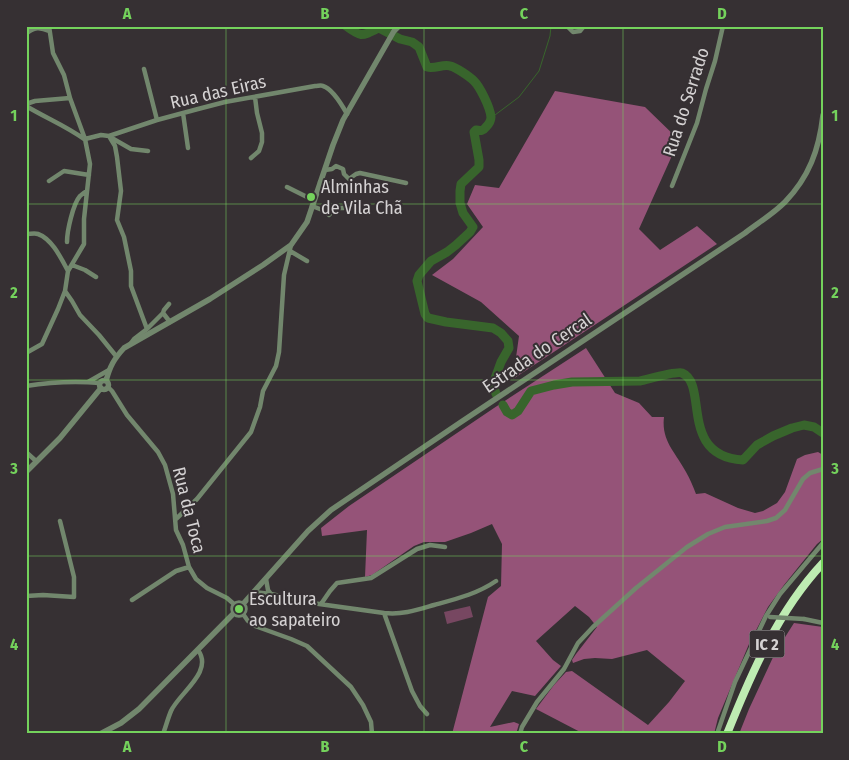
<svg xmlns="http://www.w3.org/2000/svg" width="849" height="760" font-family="'Fira Sans Condensed',sans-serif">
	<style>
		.green { fill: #774761 }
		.forest { fill: #955378 }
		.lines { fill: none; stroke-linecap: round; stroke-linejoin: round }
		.stream { stroke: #38652c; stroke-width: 1 }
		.river { stroke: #38652c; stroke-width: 9 }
		.minor { stroke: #72876d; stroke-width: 4.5 }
		.tertiary { stroke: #72876d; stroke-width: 5.5 }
		.trunk { stroke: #beecb2; stroke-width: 8 }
		.minor-bridge { stroke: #72876d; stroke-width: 4.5 }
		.grid { fill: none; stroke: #74d25c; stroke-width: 1; stroke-opacity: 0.55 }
		.poi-dot { fill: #74d25c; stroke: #363033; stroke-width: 2 }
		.labels { text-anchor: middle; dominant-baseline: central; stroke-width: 4; stroke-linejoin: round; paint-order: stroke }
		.shield { fill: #363033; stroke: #a5a1a3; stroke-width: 1 }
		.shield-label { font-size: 16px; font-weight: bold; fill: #d5d2d3 }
		.street-label { font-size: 18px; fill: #d5d2d3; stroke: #363033 }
		.poi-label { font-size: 18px; fill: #d5d2d3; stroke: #363033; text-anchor: start }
		.neatline { fill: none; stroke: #74d25c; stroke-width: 2 }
		.grid-label { font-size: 16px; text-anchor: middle; font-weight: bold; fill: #74d25c }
	</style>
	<rect width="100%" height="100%" fill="#363033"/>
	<!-- green -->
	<path class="green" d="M470,606L473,617L447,624L444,612Z"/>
	<!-- forest -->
	<path class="forest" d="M555,91L645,107L679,140L639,229L660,250L697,226L717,244L513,379L519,336L481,302L432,275L453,259L483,227L467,204L475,185L499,188Z
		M586,348L615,393L639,403L652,417H664C661,441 676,453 686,472C690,479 693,486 696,494L705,493L738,508L755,513L763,511L777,503L785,492L797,459L805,455L818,452L823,455V539L817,544L784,585L768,607L749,644L718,718L714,734H584L536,709L554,685L566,672L572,671L648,725L669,702L685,681L647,650L612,659L595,658L584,659L573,663L572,660L576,654L597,627L589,617L575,606L536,641L553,660L561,666L535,696L512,691L490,727L514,722L519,724L516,734H452L488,597L501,586L502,544L492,524L471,533L445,542H424L414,546L372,575L365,577L367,530L322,536L321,528L349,506L494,408Z
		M794,623L823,627V734H739L749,709L775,653Z"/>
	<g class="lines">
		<!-- stream -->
		<path class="stream" d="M491,118L519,97L539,71L550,36L551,26"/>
		<!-- river -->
		<path class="river" d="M346,26C362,38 362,36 379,28L400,39L412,42L419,47L427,67C435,69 443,64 450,66C456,67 470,77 474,81C480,87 490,107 491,117C491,120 489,124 486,127C483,131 481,131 476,130L474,132L479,160V167L461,184L460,191V203L463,213L473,227L470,232L456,245L447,252L431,261L419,275L417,281L425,314L428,318L446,322L493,328L501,333L508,341L509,348L501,362L493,384L496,394
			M503,405L507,412L512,415L518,411L531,391L554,385L572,382L640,381C649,379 676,371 682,373C709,384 678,456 743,460L757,445L773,436L792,428L804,425L814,427L823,433"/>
		<!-- minor -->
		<path class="minor" d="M49,26L53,53L64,75L70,98L85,139L90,164L84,219V244L68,271L65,291L72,301L80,315L99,335L116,356
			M567,26L573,32L580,31L584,26
			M26,34C34,27 40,27 49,31
			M144,69L157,120
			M26,104L35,101L70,98
			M26,106C46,118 66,126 84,139
			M183,113L188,148
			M109,136L115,146L117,157L121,191L117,220L124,237L131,271V286L147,329L134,339L131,343
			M110,137L131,149L148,151
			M85,139L101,135L109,136L157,120L198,109L225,102L315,86C318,86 321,85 323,86C333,89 342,105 347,114
			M251,158L259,151L262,142V133L257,113L255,97
			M325,170L332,169L336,166L343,169L344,174L349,179L356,174L360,173L406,183
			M49,181L64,171L89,175
			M320,182L332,184L342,190
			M672,186L697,123L706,89L715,61L723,26
			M287,187L313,200
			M312,206L325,211L329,215L335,208H343L353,205
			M26,234C30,234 35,233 38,234C52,239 61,258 68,271
			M67,242C67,231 73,204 80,196C82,194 85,192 87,191
			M290,251L307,261
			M72,265L85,270L96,277
			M163,313L164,310L169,304
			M147,329L163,313L170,322
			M26,353L42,344L58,309L65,291
			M88,382L109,370
			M26,386C51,382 75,381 100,383
			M108,387L112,391L127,415L158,452L165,465L173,494L176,530L183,545L189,567L196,579L207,588L227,598L235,605
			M26,452L36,461
			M176,519L197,499L251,432L260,407L263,391L276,366L279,352L284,275L291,245
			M253,592L271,594L268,590L266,579
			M271,594L312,603L384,613L412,691L420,706L427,714
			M26,596L43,595L74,597V577L60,521
			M132,600L176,571L189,567
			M321,604L330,591L337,583L371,578L417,549L430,545L445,547
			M384,613C403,615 417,610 434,605C456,599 477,594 496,581
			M243,614L248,621L255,626L291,639L307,646L351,687L363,705L371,722L372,734
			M804,619L823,623
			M163,734C166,726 168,718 171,711C179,693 214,672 198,650
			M520,734L522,727L537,702L564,669L578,643L593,627L636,588L687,547L708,534L725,527L767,521L776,518L785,510L803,479L810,473L823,469
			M717,734L735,682L766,616L780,594L823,543"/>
		<!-- tertiary -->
		<path class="tertiary" d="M99.5 385a4.5 4.5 0 1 1 9 0a4.5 4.5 0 1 1-9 0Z
			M106,381C110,366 114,359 124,348L210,299L263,265L291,245L307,222L333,145L343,120L394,31L399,26
			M26,472L60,438L101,388
			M233 609a6 6 0 1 1 12 0a6 6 0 1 1-12 0Z
			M243,604L308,531L331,510L461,422L745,233C758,223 773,214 785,202C809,177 819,150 823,115
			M100,734L121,723L139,709L234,613"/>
		<!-- trunk -->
		<path class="trunk" d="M727,734C751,674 778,611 823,563"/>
		<!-- minor-bridge -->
		<path class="minor-bridge" d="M770,617L804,619"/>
	</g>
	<!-- grid -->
	<path class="grid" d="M226,26V734M424,26V734M623,26V734M26,204H823M26,380H823M26,556H823"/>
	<!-- markers -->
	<g class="poi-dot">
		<circle cx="311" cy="197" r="5"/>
		<circle cx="239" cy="609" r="5"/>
	</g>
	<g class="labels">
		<!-- shield labels -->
		<rect class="shield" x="749.5" y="630.5" width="35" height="27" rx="4"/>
		<g class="shield-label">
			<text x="767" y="644">IC 2</text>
		</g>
		<!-- street labels -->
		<g class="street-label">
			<text transform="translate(218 92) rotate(-13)">Rua das Eiras</text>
			<text transform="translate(686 102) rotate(-72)">Rua do Serrado</text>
			<text transform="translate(537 353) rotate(-34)">Estrada do Cercal</text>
			<text transform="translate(189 510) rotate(76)">Rua da Toca</text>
		</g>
		<!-- poi labels -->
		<g class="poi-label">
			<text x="321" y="187">Alminhas<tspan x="321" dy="21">de Vila Chã</tspan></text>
			<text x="249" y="599">Escultura<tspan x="249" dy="21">ao sapateiro</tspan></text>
		</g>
	</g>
	<!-- border -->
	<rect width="849" height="760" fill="none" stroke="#363033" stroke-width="55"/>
	<rect x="28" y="28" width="794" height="704" class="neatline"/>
	<g class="grid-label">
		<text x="127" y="19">A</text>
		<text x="325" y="19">B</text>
		<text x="524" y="19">C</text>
		<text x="722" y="19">D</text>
		<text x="14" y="121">1</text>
		<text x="835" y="121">1</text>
		<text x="14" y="298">2</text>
		<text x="835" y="298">2</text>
		<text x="14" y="474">3</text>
		<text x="835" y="474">3</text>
		<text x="14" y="650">4</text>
		<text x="835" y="650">4</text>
		<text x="127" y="752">A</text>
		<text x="325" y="752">B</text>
		<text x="524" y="752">C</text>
		<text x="722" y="752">D</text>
	</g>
</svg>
